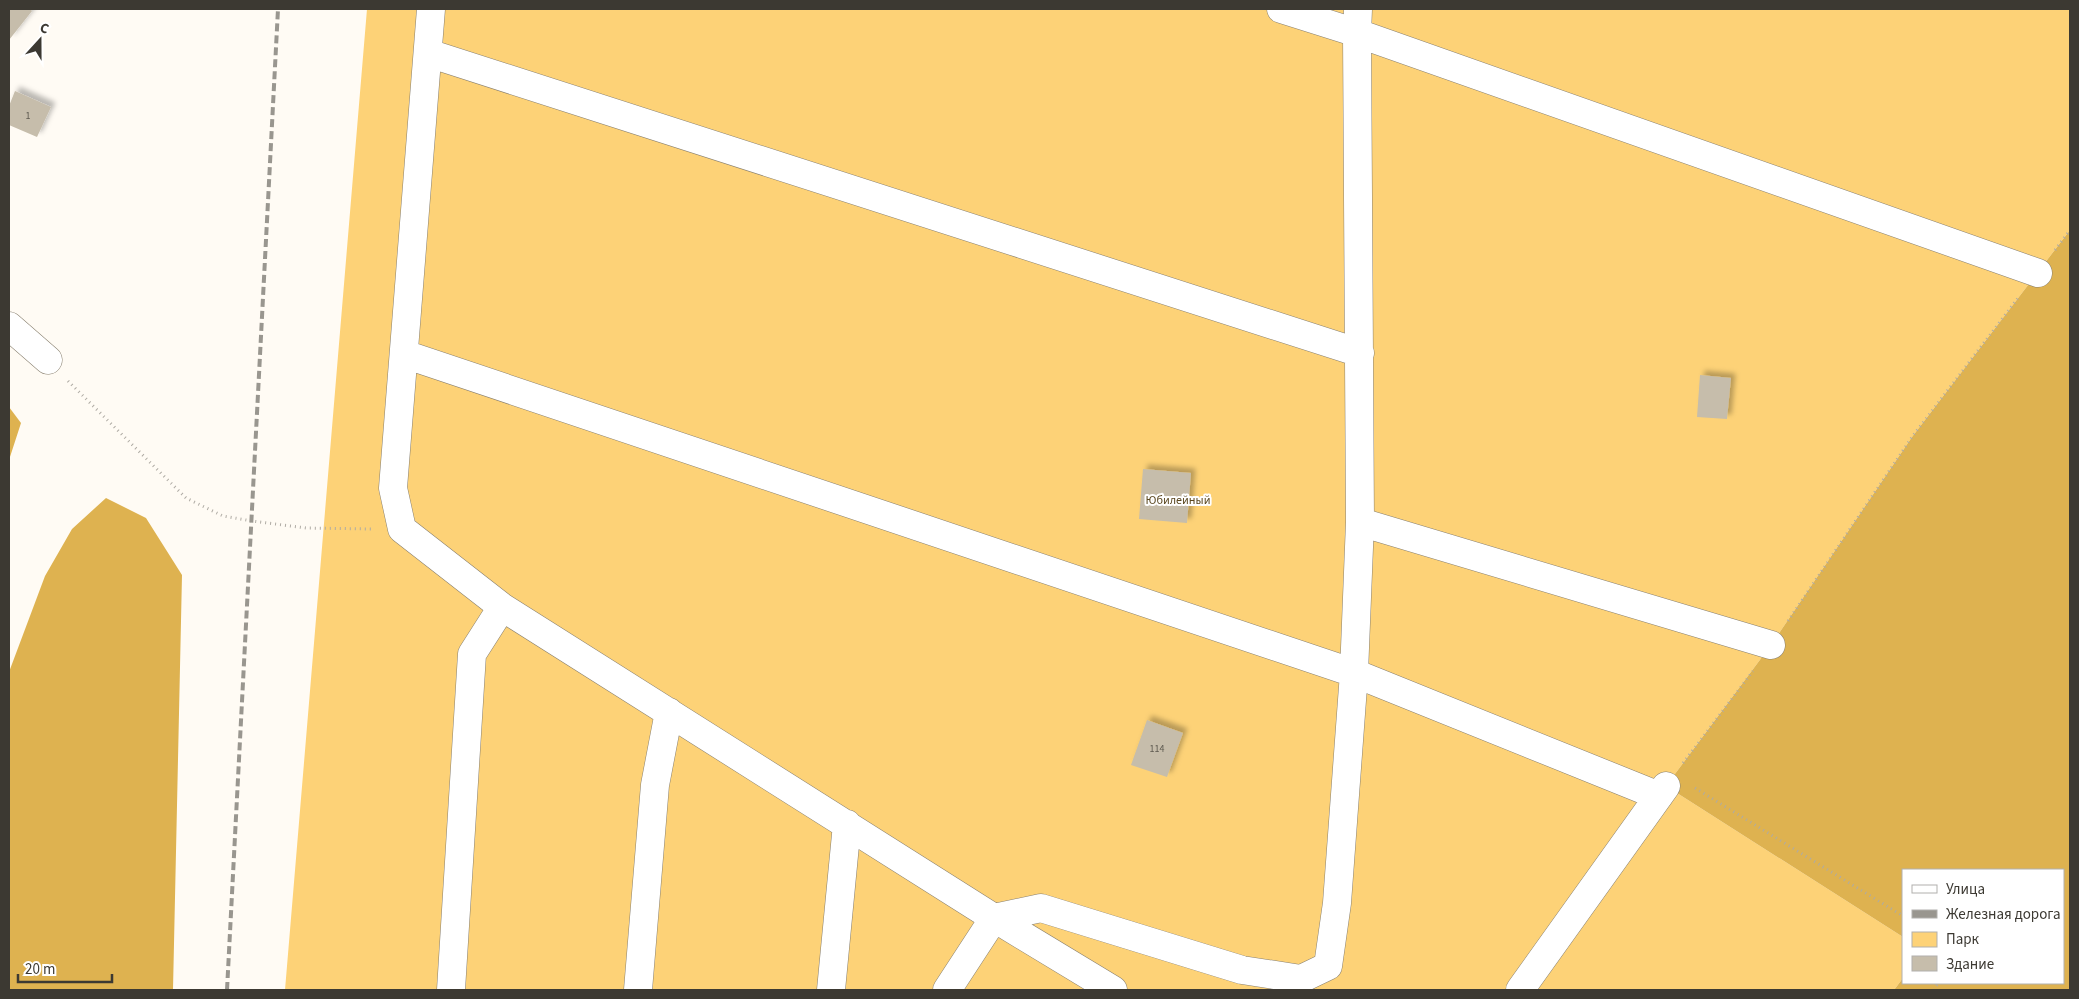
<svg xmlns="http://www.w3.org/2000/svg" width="2079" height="999" font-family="'Source Sans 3',sans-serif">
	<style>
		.green { fill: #fdd277 }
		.forest { fill: #deb250 }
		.building { fill: #c6bdab; filter: url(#shadow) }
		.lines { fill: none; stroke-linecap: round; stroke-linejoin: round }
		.minor-casing { stroke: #898070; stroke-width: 29 }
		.path { stroke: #afaba4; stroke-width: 3; stroke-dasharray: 1 4; stroke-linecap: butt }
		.minor { stroke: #fff; stroke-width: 28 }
		.rail { stroke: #99968f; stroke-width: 4; stroke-dasharray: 8 4; stroke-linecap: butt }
		.labels { text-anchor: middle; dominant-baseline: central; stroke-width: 4; stroke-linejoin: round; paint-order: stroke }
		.number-label { font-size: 10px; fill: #5e5a50 }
		.park-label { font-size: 12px; fill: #5a471f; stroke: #fff }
	</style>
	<defs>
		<filter id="shadow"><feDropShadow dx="4.5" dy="-4.5" stdDeviation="2.5" flood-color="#0004"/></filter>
	</defs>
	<rect width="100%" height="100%" fill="#fffbf4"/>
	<!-- green -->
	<path class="green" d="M367,9H2070V230L1912,437L1771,645L1666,786L1903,937V978L1894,990H285Z"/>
	<!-- forest -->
	<path class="forest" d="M2070,230V990H1894L1903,978V983H2063V870H1903V937L1666,786L1771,645L1912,437Z
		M9,407L21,423L9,460Z
		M106,498L146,518L182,575L173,990H9V672L45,576L72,529Z"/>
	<!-- building -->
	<path class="building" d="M9,9H30L32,11L9,40Z
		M15,91L51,107L37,137L9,125V106Z
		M1700,375L1731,378L1727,419L1697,417Z
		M1143,469L1191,473L1187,523L1139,519Z
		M1147,720L1183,733L1167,777L1131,765Z"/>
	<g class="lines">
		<defs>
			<path id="minor" d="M431,9L393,488L402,529L502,607L994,918L1113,990
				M1281,9L1357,33L2038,273
				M428,53L1360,353
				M9,326L48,360
				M404,354L1354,673L1659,796
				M1360,522L1771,645
				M451,990L472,654L502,607
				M638,990L655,785L669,712
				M831,990L847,824
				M947,990L994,918L1041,908L1242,970L1301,979L1328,966L1337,903L1354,673L1360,522L1357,33L1358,9
				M1520,990L1666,786"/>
		</defs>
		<!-- minor casing -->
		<use href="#minor" class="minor-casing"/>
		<!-- path -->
		<path class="path" d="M2055,250L2070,230
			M68,381L186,498L223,516L252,521L306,528L371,529
			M1788,621L1912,437L2018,298
			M1683,763L1753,671
			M1695,788L1903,916
			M1934,990L1938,983"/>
		<!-- minor -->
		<use href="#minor" class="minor"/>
		<!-- rail -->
		<path class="rail" d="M227,990L278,9"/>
	</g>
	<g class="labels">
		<!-- number labels -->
		<g class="number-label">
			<text x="28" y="116">1</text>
			<text x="1157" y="749">114</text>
		</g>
		<!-- park labels -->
		<g class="park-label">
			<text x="1178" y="500">Юбилейный</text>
		</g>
	</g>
	<!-- border -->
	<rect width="2079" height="999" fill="none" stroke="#3c3932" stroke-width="20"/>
	<!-- legend -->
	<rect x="1902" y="869" width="162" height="115" fill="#ffffff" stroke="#b1b0ad"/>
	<rect x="1912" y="885" width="25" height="8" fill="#ffffff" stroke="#b1b0ad"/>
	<text x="1946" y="894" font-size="15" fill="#3c3932">Улица</text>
	<rect x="1912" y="910" width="25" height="8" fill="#99968f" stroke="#b1b0ad"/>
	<text x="1946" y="919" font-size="15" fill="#3c3932">Железная дорога</text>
	<rect x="1912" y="932" width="25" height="15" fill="#fdd277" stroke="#b1b0ad"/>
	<text x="1946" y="944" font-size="15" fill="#3c3932">Парк</text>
	<rect x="1912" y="956" width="25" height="15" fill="#c6bdab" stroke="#b1b0ad"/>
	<text x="1946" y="969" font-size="15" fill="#3c3932">Здание</text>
	<!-- north arrow -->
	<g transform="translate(40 40) rotate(21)" stroke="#ffffff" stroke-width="4" paint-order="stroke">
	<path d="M0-4L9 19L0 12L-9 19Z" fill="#3c3932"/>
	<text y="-8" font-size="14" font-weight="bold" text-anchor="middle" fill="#3c3932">С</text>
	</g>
	<!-- scale -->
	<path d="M18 974v8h94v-8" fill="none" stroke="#3c3932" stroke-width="2.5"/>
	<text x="25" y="974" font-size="15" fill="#3c3932" stroke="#ffffff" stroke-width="4" paint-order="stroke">20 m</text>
</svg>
